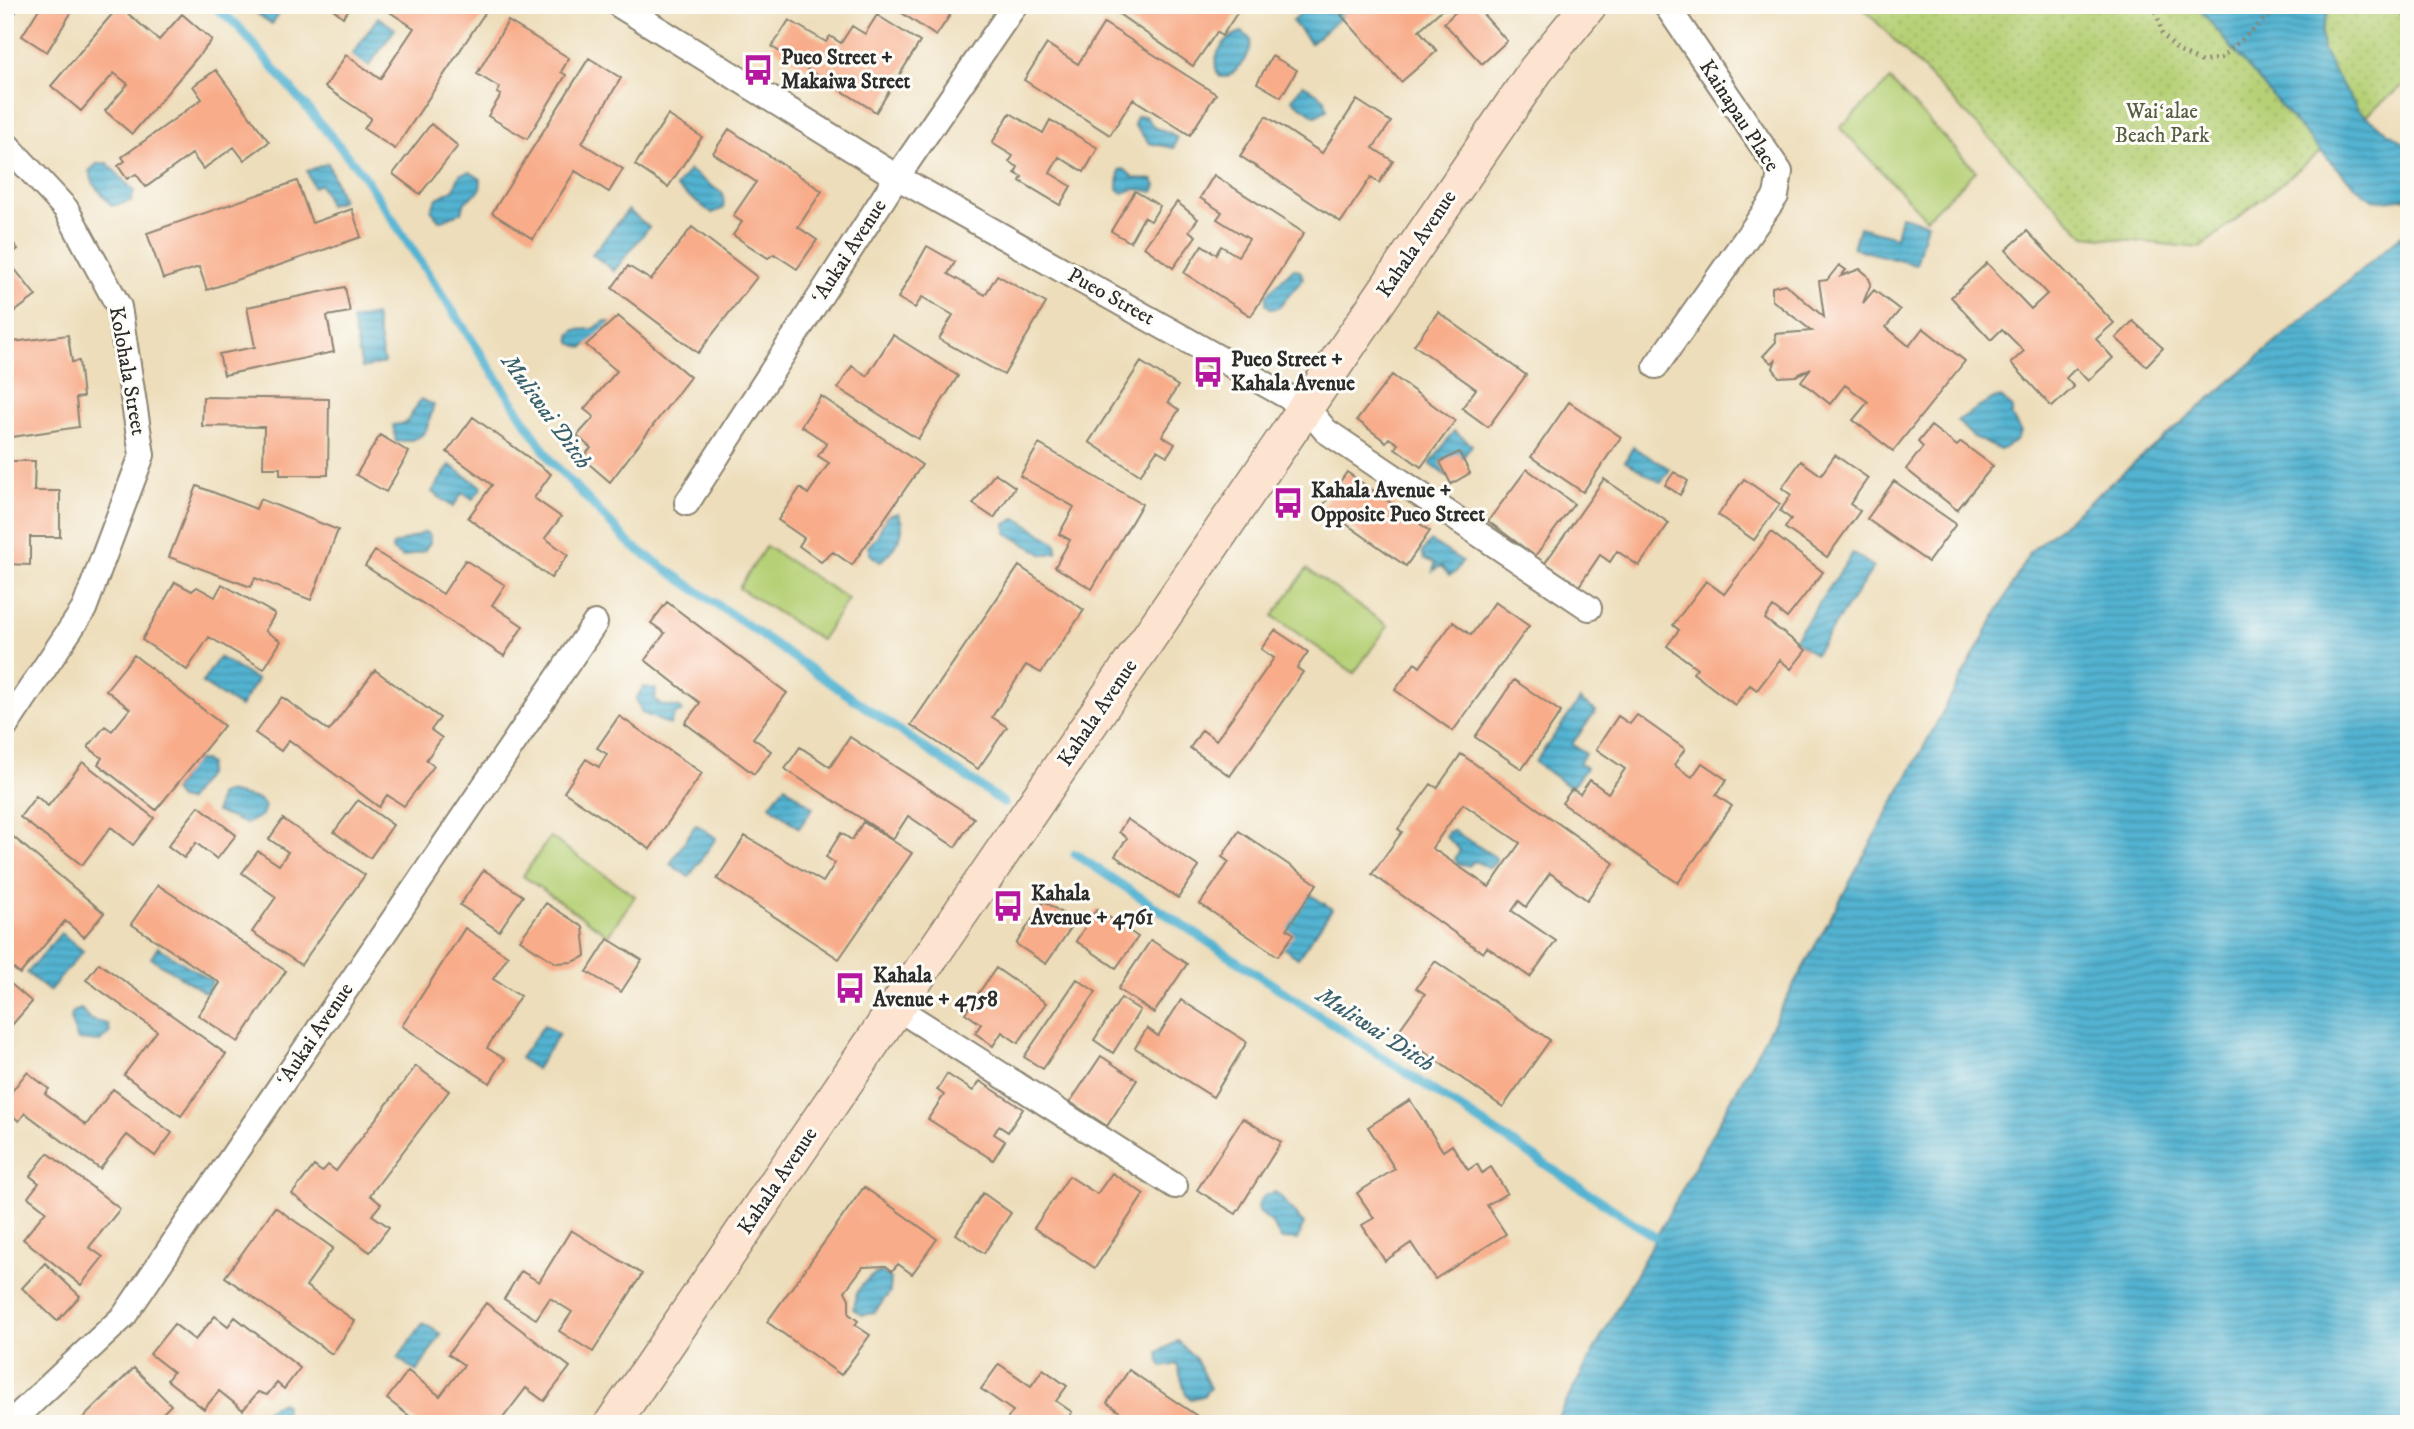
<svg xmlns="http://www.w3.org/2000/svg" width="2414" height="1429" font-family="'IM FELL DW Pica',serif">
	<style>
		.grass { fill: #b6d076; stroke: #707e50; stroke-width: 2 }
		.park { fill: url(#park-dots); stroke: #707e50; stroke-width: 2 }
		.water { fill: url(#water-rules); stroke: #3e6f7e; stroke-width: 2 }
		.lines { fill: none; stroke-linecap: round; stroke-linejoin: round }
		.stream { stroke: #52b3d1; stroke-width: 9 }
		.building { fill: #f8ac89; fill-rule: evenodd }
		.street-casing { stroke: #8c8472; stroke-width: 28 }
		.secondary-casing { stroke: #8c8472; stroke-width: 38 }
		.path { stroke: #8c8472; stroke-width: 4.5; stroke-dasharray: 2 5; stroke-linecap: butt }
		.street { stroke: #fff; stroke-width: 24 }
		.secondary { stroke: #fde4d0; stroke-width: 35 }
		.labels { text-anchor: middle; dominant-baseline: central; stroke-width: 6; stroke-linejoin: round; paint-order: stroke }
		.poi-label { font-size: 21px; font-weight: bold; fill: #2b2b2b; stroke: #fdfcf7; text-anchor: start }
		.park-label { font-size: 21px; fill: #555d42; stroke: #fdfcf7 }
		.street-label { font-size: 21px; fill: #2b2b2b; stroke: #fdfcf7 }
		.water-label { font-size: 23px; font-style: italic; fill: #3b616d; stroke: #fdfcf7 }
	</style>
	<defs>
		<pattern id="park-dots" width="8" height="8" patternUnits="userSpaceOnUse" patternTransform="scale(1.75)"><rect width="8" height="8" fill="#b6d076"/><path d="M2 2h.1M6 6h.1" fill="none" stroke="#9db366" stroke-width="1.8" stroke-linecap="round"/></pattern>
		<pattern id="water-rules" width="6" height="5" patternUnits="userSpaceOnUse" patternTransform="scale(1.75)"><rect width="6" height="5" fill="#52b3d1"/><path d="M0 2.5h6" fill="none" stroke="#4492aa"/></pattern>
	</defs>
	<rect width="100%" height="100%" fill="#fdfcf7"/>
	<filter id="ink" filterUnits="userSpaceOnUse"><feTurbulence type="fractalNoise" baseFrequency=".0143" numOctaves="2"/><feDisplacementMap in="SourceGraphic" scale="14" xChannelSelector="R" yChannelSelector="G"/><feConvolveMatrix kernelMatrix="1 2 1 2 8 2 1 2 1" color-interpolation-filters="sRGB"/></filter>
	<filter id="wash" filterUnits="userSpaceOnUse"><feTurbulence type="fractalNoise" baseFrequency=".00686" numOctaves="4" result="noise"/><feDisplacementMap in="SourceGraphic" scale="28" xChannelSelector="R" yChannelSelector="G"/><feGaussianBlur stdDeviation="1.57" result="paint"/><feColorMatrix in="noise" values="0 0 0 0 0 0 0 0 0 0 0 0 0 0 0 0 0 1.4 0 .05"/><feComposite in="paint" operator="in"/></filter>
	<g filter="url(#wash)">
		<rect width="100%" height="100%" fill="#edddba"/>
		<!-- grass -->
		<path class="grass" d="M1890,80L1976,171L1926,218L1840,128Z
			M766,546L848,599L821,640L739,588Z
			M1307,569L1388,626L1354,673L1273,616Z
			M550,837L635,896L608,935L523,876Z"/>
		<!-- park -->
		<path class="park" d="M1860,5H2409V81L2200,248L2085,236Z"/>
		<!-- water -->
		<path class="water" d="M261,5H284L272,24L256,13Z
			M1310,5H1335L1344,15L1311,43L1292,21Z
			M2196,5H2330L2321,32L2323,50L2335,74L2359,111L2409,147V198C2399,199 2386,202 2376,200C2349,194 2222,36 2196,5Z
			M378,17L395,29L369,66L352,55Z
			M1242,32L1250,38C1253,53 1239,68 1228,77H1220C1208,60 1223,37 1242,32Z
			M1303,84L1325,99L1327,110L1315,116L1292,100Z
			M1137,116H1145L1155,128L1169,132L1177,138L1174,148L1149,143L1134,125Z
			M107,163L134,191L131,201L112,206L94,185L89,171L97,164Z
			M328,163L342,200L329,205L320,184L313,187L307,171Z
			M1124,169L1134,178L1153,180L1156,186L1153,192L1135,189L1123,193L1118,189L1119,170Z
			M689,170L723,194L724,208L712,213L676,187Z
			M470,172L481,179L480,190L465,202L462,212L440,221L431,210L437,198L454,189L460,174Z
			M628,210L649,227L614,271L592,254Z
			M1901,216L1927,223L1916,265L1853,248L1859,227L1896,237Z
			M2409,229V1424H1554L2030,552Z
			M1294,268L1301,272L1303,279L1278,308L1271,309L1266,304L1267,294Z
			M375,315L384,363L362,368L352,320Z
			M605,321L612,323L604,342L586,345L583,348L571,343L570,335L575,330L593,329Z
			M2001,398L2012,408V417L2021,432L2016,441L2000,450L1973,437L1957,421L1992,399Z
			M421,399L434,405C425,434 428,439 396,442L393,425L406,423Z
			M1454,431L1472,445L1448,477L1430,464Z
			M1633,447L1670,469L1661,483L1625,461Z
			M450,465L482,487L473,499L462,493L453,507L432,492Z
			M898,513C909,533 896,547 880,562L870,554L868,547L876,538L887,516Z
			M1017,518L1056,543L1057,552L1044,555L1006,533V524Z
			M425,532L430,535V543L424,551L403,557L392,550L393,545Z
			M1431,541L1462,561L1455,573L1449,575L1441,566L1433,571L1435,563L1424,559L1422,552Z
			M1853,553L1874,567L1815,654L1794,640Z
			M219,657L257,680L240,707L202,683Z
			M643,687L656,689L655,700L662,705L680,708L682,711L674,715L670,725L642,713L636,699Z
			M1580,700L1596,711L1572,744L1585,754L1579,763L1586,768L1571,788L1535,762Z
			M204,760L209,764L207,775L187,801L179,799L173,792L192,761Z
			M785,786L813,808L799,828L770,805Z
			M226,792L258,799L265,806L262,815L246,824L216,812L219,796Z
			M696,824L716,838L689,877L670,864Z
			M1454,831L1495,857L1497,861L1490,868L1474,861L1469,866L1458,864L1455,859L1460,850L1446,837L1448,832Z
			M1308,893L1332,909L1298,958L1274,941Z
			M61,933L83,951L49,991L27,973Z
			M158,947L213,982L206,993L151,958Z
			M81,1009L91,1020L108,1024L110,1032L100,1042L78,1040L70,1019L73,1012Z
			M544,1025L559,1034L536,1069L520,1058Z
			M1275,1192C1288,1201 1292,1213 1304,1224L1297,1240L1281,1239L1271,1222L1259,1212L1258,1204L1265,1195Z
			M881,1272L891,1278L890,1292L874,1313L862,1315L853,1309C855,1292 864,1278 881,1272Z
			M423,1323L441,1334L417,1372L398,1358Z
			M1178,1341L1196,1359L1210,1388L1203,1396L1191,1399L1186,1395L1177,1364L1163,1367L1159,1362L1158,1352Z
			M281,1402L285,1404L284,1415L277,1424H257L266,1410Z"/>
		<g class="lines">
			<!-- stream -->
			<path class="stream" d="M212,5L237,25L362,173L552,462L631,545L1004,803
				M1075,854L1655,1237"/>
		</g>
		<g id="blocks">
			<!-- building -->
			<path class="building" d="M5,5H20L5,29Z
				M37,5H76L47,52L22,36L40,7Z
				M328,5H352L343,17Z
				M379,5H490L395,149L364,129L371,118L325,87L346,55L380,79L414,28Z
				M890,5H946L943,11L950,15L936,36Z
				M1106,5H1232L1239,10L1222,36L1217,32L1193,66Z
				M1345,5H1447L1419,30L1437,51L1401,82L1341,15L1349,9Z
				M1463,5H1475L1507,41L1482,64L1444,23Z
				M2394,5H2409V22Z
				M119,6L159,40L182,14L212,40L132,134L105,111L128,84L114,73L81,111L51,86Z
				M877,15L920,42L876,112L772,47L789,20L826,42L830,36L841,43L852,26L865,34Z
				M508,21L569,58L561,72L566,75L527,139L488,116L501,95L497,93L500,88L477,74Z
				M1104,23L1216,94L1190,135L1133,99L1110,135L1024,80L1047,44L1078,64Z
				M1272,56L1297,70L1281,97L1257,83Z
				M589,58L621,78L582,143L623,169L609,192L575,171L533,239L492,213Z
				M216,70L269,142L244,160L234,147L203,169L192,154L146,187L136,174L127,179L118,166L125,161L122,157L202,99L193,86Z
				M1357,100L1391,122L1373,148L1393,161L1379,183L1371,177L1341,222L1240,156L1266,116L1322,153Z
				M1010,113L1043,133L1050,120L1098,148L1084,172L1059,157L1050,173L1071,186L1060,205L1020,181L1022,177L1015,173L1018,167L1009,162L1013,156L992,143Z
				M668,115L702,137L668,187L635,165Z
				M431,124L458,146L420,194L393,174Z
				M729,129L822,191L798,227L817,240L797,269L774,254L768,258L733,235L742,222L733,216L756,182L713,153Z
				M1214,175L1304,233L1251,316L1184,273L1202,245L1216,254L1221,246L1238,256L1249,239L1217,219L1222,212L1200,198Z
				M297,181L312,223L352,209L361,237L207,290L199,267L163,279L147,233Z
				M1135,191L1160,206L1151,221L1144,217L1130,242L1111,231Z
				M1177,202L1198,219L1189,231L1196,236L1173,268L1144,247Z
				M692,227L757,277L698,353L612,288L628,266L651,280Z
				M2027,231L2114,323L2096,339L2113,358L2088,381L2076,368L2066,378L2074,387L2052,407L2011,363L2024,351L2002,329L1991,340L1951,297L1987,263L2031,309L2047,294L2006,250Z
				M5,233L18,249L6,258L36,296L5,319Z
				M927,246L955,262L948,274L985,295L997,275L1046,303L1004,375L939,339L953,315L922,297L915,308L898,298Z
				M1839,265L1846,270L1841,276L1860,269L1867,275L1871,283L1863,303L1874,290L1900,310L1886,327L1909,346L1923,328L1965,361L1893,451L1853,420L1868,402L1845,385L1830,404L1801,381L1811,368L1796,376L1779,377L1773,368L1776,359L1772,363L1763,356L1776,342L1775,334L1812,331L1772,300V287L1785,284L1824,317L1819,281L1827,280Z
				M345,287L350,312L327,316L334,352L224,375L219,354L255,347L247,307Z
				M1438,312L1526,375L1488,427L1462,408L1476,389L1414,345Z
				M618,316L690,377L610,482L582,458L591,448L577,436L594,417L584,409L617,371L586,345Z
				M2133,321L2163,348L2146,366L2116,338Z
				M68,335L72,362L79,361L83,397L76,398L79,427L5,438V343Z
				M893,335L958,376L918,439L838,388L852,366L867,376Z
				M1141,362L1178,386L1168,402L1179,410L1162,436L1175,444L1167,456L1157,450L1140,475L1089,442Z
				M1392,375L1455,421L1421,467L1395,448L1398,444L1389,438L1386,442L1357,420Z
				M821,396L922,465L852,565L833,552L821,562L799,546L804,538L778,520L800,488L808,494L829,463L818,456L827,443L801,426Z
				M203,397L329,399L328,475H280V468H263L264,427L202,426Z
				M1569,402L1621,437L1583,492L1531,457Z
				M473,417L551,474L534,498L561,517L545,538L568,555L551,578L468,518L492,485L447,452Z
				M1931,426L1957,446L1961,442L1993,466L1957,510L1906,469L1923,447L1918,442Z
				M380,435L409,452L386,492L356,475Z
				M1039,444L1142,504L1092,589L1055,567L1070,540L1059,534L1074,507L1020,476Z
				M1459,452L1470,473L1451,484L1440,462Z
				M1835,455L1868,478L1850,504L1860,511L1827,557L1785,528L1791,519L1780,511L1791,495L1782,488L1801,461L1821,475Z
				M5,461H35L34,491H60V537H30V565L5,564Z
				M1527,469L1574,504L1535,556L1488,521Z
				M1347,472L1430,531L1406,566L1322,507Z
				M1674,472L1688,481L1680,495L1665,485Z
				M995,473L1015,487L994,518L973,504Z
				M1604,479L1669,523L1639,566L1617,551L1610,562L1600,555L1579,586L1545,563Z
				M1744,479L1780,504L1754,540L1718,515Z
				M1894,481L1956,524L1928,562L1867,519Z
				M197,486L256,509L260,499L338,530L311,600L255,578L251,587L169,557Z
				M1771,532L1823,572L1787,618L1773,607L1765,619L1806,650L1791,669L1780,660L1757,690L1750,685L1735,705L1693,673L1697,668L1667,646L1679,630L1673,625L1706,581L1724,594Z
				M375,551L443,594L465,560L505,585L492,605L523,626L504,656L365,566Z
				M1019,566L1084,610L1041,673L1026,665L992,717L1007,727L978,769L911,725Z
				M175,582L192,591L197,587L215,597L222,584L275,614L265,631L281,641L264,669L209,637L187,670L142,640Z
				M667,602L787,693L753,738L771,751L754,774L685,723L700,703L645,660L665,633L651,623Z
				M1495,602L1529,626L1453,731L1395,690L1415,663L1420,667L1453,622L1471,635Z
				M1275,630L1308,652L1297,668L1303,672L1230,776L1190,748L1202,730L1216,740L1274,658L1261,649Z
				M134,655L224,726L156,810L98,764L102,758L88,747L105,726L112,731L130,709L106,690Z
				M375,670L440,718L431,730L442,738L426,760L434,766L404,806L387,795L379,807L289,740L281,751L255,733L282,697L329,731Z
				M1514,680L1561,712L1522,769L1475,737Z
				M1637,715L1685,749L1674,765L1692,777L1702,763L1727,780L1716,795L1732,806L1678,883L1562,803L1572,789L1580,794L1590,780L1608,793L1625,769L1596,749L1618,716L1630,724Z
				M619,716L702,773L650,849L564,792L586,759L599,767L607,754L597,748Z
				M850,737L974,818L955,847L908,816L893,839L785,769L800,747L830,767Z
				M1461,754L1614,863L1587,900L1550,873L1526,907L1519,901L1512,911L1556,941L1530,977L1487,947L1483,953L1372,874L1402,832L1398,829L1431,784L1437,788ZM1463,804L1520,843L1489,887L1432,848Z
				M83,762L154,818L133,845L111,827L82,865L20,817L36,796L48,806Z
				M358,800L393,825L370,858L334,832Z
				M199,806L236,835L217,859L196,843L184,858L168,846Z
				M283,819L365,875L301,965L252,932L276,897L242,873L258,851L279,865L288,852L269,839Z
				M1127,819L1199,867L1178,898L1115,856L1127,838L1119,832Z
				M863,822L912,853L839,959L717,879L745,836L823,882L835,863L826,857L841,833L852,840Z
				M5,830L104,913L84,937L65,921L20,974L5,962Z
				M1239,831L1317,884L1287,929L1294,934L1278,956L1200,904L1229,862L1222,857Z
				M484,870L523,896L499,931L460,905Z
				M158,885L286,971L238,1042L198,1015L220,983L131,924Z
				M1044,901L1075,922L1046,964L1016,944Z
				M546,903L583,927L586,956L573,962L556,963L520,940Z
				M1097,909L1138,937L1116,968L1076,941Z
				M465,928L508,956L493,979L520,996L487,1048L505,1059L490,1083L402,1026Z
				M608,939L642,960L621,992L587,972Z
				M1151,940L1187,964L1154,1013L1118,989Z
				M1435,961L1550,1040L1503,1107L1397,1033L1425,994L1416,988Z
				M99,963L226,1054L181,1116L124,1075L157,1031L86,980Z
				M996,968L1046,1003L1018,1043L1002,1032L993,1046L975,1033L981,1024L965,1013Z
				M5,979L32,1002L5,1033Z
				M1077,979L1096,992L1043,1069L1024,1057Z
				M1121,998L1140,1010L1113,1053L1094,1040Z
				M1181,1000L1247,1042L1213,1097L1135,1048L1147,1028L1158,1036Z
				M1101,1056L1137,1080L1107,1126L1070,1102Z
				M416,1066L449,1091L370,1195L381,1204L372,1215L389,1227L370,1252L292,1194L314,1166L322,1172L328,1165L336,1171Z
				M27,1072L49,1089L45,1094L86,1125L113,1089L172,1133L155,1156L127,1135L100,1169L25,1113L19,1121L5,1110V1100Z
				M947,1074L973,1091L980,1081L1023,1109L1008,1132L999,1126L994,1134L1005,1141L993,1160L928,1119L944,1095L937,1090Z
				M1410,1100L1443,1151L1452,1145L1468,1170L1477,1164L1482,1173L1491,1167L1507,1193L1487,1205L1506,1234L1435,1279L1411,1243L1385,1261L1362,1225L1374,1218L1357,1193L1395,1169L1368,1127Z
				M1243,1118L1281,1142L1236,1214L1197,1190Z
				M48,1153L120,1209L89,1247L103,1257L81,1285L23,1239L46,1211L28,1197L39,1183L30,1176Z
				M1112,1173L1144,1194L1095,1268L1034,1228L1069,1176L1097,1194Z
				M864,1187L937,1239L912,1274L898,1264L892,1271L886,1266L863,1267L845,1291L849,1299V1314L858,1321L855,1325L870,1335L841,1375L767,1322Z
				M983,1193L1011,1213L984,1253L956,1234Z
				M275,1207L333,1248L306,1286L355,1321L332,1354L225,1277Z
				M571,1230L642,1274L593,1352L559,1331L572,1312L550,1298L536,1319L504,1299L521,1271L539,1282Z
				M45,1263L80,1296L57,1321L22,1288Z
				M486,1303L570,1367L544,1401L526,1388L503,1418L511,1424H420L387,1399L408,1371L440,1396L464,1365L448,1354Z
				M215,1316L228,1326L235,1317L300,1368L284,1389L277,1383L267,1395L258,1392L243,1410L219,1391L204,1409L167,1380L173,1372L150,1354L174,1324L195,1340Z
				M999,1364L1031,1386L1043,1369L1067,1386L1056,1401L1072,1412L1064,1424H1004L1013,1411L981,1389Z
				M134,1368L171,1405L152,1424H85L81,1420Z
				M1129,1370L1209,1424H1137L1107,1403Z
				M204,1416L212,1424H196Z"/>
		</g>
	</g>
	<g filter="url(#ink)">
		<use href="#blocks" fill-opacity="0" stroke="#8c8472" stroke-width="2"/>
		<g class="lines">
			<defs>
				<path id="street" d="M619,5L897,177L1306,407L1326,431L1589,608
					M5,143L66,209L119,307L142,455L84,609L5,727
					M1656,366L1776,196L1780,172L1666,5
					M687,503L897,177L1015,5
					M897,1008L1175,1186
					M9,1424L124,1316L595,623"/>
				<path id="secondary" d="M612,1424L1536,70L1589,5"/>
			</defs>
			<!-- street casing -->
			<use href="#street" class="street-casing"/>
			<!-- secondary casing -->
			<use href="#secondary" class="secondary-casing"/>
			<!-- path -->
			<path class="path" d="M2155,5L2162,34L2178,51L2202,62L2221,58L2281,5"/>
			<!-- street -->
			<use href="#street" class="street"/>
			<!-- secondary -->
			<use href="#secondary" class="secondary"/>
		</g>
	</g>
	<!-- icons -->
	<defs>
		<symbol id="bus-bare" viewBox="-9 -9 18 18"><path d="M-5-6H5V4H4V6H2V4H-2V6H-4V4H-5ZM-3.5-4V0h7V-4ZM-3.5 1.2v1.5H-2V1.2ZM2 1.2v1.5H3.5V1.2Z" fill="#b5179e" stroke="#fdfcf7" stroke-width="2.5" paint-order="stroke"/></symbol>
	</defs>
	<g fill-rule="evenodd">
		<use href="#bus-bare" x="736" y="48" width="44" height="44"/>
		<use href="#bus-bare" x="1186" y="350" width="44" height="44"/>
		<use href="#bus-bare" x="1266" y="481" width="44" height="44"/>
		<use href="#bus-bare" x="986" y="884" width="44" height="44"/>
		<use href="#bus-bare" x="828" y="966" width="44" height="44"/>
	</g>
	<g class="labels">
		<!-- poi labels -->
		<g class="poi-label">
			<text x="781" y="58">Pueo Street +<tspan x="781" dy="24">Makaiwa Street</tspan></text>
			<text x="1231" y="360">Pueo Street +<tspan x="1231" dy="24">Kahala Avenue</tspan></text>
			<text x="1311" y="491">Kahala Avenue +<tspan x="1311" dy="24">Opposite Pueo Street</tspan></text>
			<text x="1031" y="894">Kahala<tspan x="1031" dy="24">Avenue + 4761</tspan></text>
			<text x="873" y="976">Kahala<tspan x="873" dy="24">Avenue + 4758</tspan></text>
		</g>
		<!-- park labels -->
		<g class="park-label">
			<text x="2162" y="112">Waiʻalae<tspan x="2162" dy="24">Beach Park</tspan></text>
		</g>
		<!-- street labels -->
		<g class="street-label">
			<text transform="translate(1739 116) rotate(57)">Kainapau Place</text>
			<text transform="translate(1417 244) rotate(-56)">Kahala Avenue</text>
			<text transform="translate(849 252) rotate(-57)">ʻAukai Avenue</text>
			<text transform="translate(1111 297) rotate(29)">Pueo Street</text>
			<text transform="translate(127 371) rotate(80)">Kolohala Street</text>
			<text transform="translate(1098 713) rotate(-56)">Kahala Avenue</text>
			<text transform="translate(315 1035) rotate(-56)">ʻAukai Avenue</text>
			<text transform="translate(778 1181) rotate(-56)">Kahala Avenue</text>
		</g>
		<!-- water labels -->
		<g class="water-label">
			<text transform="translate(546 412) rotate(54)">Muliwai Ditch</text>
			<text transform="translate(1375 1030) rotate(33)">Muliwai Ditch</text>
		</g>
	</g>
	<!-- margin -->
	<rect width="2414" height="1429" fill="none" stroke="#fdfcf7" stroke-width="28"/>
</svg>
